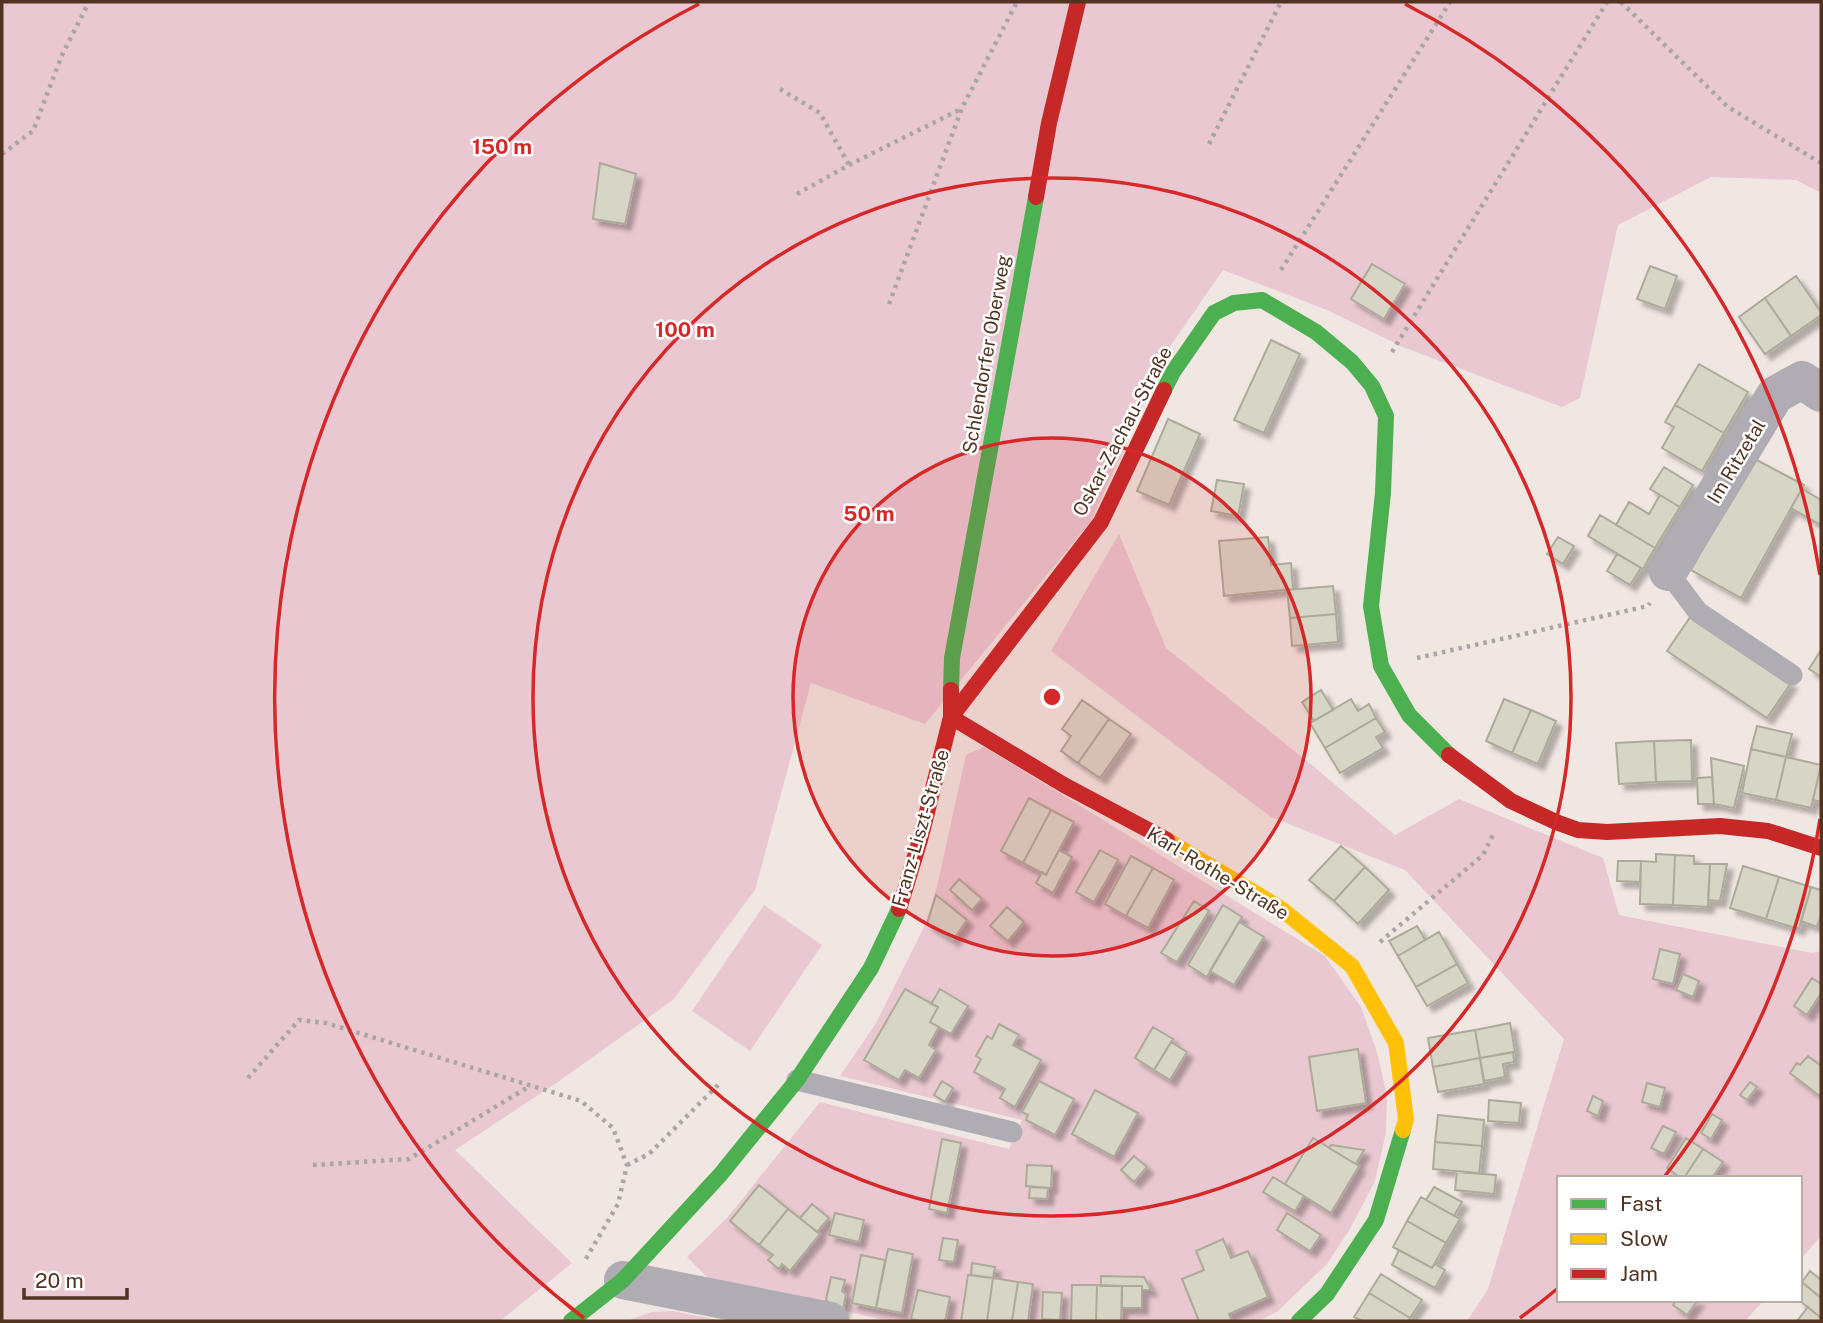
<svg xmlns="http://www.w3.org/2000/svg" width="1823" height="1323" font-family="'Public Sans',sans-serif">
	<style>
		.green { fill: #e9c8d1 }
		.building { fill: #d7d5c6; stroke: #adaa99; stroke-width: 2; filter: url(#shadow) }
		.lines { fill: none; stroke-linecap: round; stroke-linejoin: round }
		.path { stroke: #aaa6a8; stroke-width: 4.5; stroke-dasharray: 3.5 5; stroke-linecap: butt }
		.lane { stroke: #b0acb4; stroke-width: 21 }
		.street { stroke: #b0acb4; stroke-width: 38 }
		.fast { stroke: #4caf50; stroke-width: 16 }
		.slow { stroke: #ffc107; stroke-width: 16 }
		.jam { stroke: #c62828; stroke-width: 16 }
		.ring { fill: none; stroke: #d62828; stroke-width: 3.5 }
		.labels { text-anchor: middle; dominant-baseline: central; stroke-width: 5; stroke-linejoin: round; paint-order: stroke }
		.street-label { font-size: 19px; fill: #513320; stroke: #fff }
		.centre { fill: #d62828; stroke: #fff; stroke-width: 3.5 }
		.ring-label { font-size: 21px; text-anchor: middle; font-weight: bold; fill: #d62828; stroke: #fff; stroke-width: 5; stroke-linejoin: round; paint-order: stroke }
	</style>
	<defs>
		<filter id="shadow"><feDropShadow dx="6" dy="6" stdDeviation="2" flood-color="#0004"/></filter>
	</defs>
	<rect width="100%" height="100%" fill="#f0e7e3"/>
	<!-- green -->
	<path class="green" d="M2,2H1821V193L1796,180L1711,177L1618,225L1580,398L1562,407L1403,347L1327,310L1223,270L1169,348L1091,521L925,724L811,683L755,890L673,1000L555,1084L455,1150L572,1263L500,1321H2Z
		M1119,534L1166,648L1313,766L1395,835L1459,799L1603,858L1619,915L1812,953L1821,951V1236L1800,1260V1178H1559V1300H1764L1745,1321H1467L1488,1289L1564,1039L1405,870L1271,817L1051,651Z
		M984,747L1325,956L1361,1007L1377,1052L1387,1096L1386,1132L1375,1181L1350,1229L1327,1264L1278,1311L1259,1321H888L710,1280L687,1257L727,1218L820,1102L1009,1149L1022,1120L840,1076L876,1023L925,925L937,887L966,755Z
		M764,905L822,945L750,1051L692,1011Z
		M672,1311L724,1321H626L652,1312Z"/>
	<!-- building -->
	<path class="building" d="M600,163L636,174L625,224L593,219Z
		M1372,264L1405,284L1384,319L1351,299Z
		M1650,266L1677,276L1665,309L1637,299Z
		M1796,276L1821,312V315L1791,336L1765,298Z
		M1765,298L1791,336L1765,354L1739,317Z
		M1271,340L1300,354L1264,433L1234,420Z
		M1699,364L1748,392L1724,433L1675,405Z
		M1675,405L1724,433L1702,471L1662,448L1674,427L1665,422Z
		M1168,419L1200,434L1169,505L1137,491Z
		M1753,458L1804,485L1741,598L1691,570Z
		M1664,467L1693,485L1680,507L1650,489Z
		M1217,480L1244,484L1238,516L1211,511Z
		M1802,489L1821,500V525L1791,508Z
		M1660,495L1680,507L1655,548L1616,525L1629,502L1649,514Z
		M1600,515L1655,548L1643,569L1588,536Z
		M1268,537L1271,565L1291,563L1293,589L1224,596L1219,541Z
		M1558,537L1574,546L1563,564L1547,554Z
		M1617,554L1641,568L1630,585L1607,571Z
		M1333,586L1336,614L1290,618L1287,590Z
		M1336,614L1338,642L1292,646L1290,618Z
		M1691,616L1791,683L1767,718L1667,651Z
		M1821,650V677L1809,669Z
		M1321,690L1333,710L1314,721L1302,702Z
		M1351,699L1358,711L1369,704L1376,718L1325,748L1310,723Z
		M1504,699L1531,710L1512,753L1486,741Z
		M1082,700L1109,719L1078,763L1061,751L1071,736L1062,729Z
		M1531,710L1556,721L1538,764L1512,753Z
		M1376,718L1385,732L1376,737L1383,748L1340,773L1325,748Z
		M1109,719L1131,734L1100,778L1078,763Z
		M1757,726L1792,734L1786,757L1751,749Z
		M1691,740L1692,781L1656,782L1654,741Z
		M1654,741L1656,782L1619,784L1616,743Z
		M1751,749L1786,757L1776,800L1742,793Z
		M1786,757L1821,765L1811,808L1776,800Z
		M1711,758L1744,766L1734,808L1714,804Z
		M1821,765V802L1813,800Z
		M1712,777L1714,804H1698L1697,778Z
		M1029,798L1051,810L1023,863L1001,851Z
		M1051,810L1074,822L1046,875L1023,863Z
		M1341,846L1365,867L1334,901L1309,880Z
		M1059,850L1072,857L1053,893L1036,883L1042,872L1046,875Z
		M1100,850L1118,860L1094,902L1076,892Z
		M1656,854L1675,855L1673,905L1640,904L1641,861L1656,862Z
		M1675,855L1694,856V864H1710L1708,907L1673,905Z
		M1131,856L1153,868L1126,916L1105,904Z
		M1618,861H1641L1640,882L1617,881Z
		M1710,864H1727L1720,901L1708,900Z
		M1743,866L1779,877L1766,919L1730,908Z
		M1365,867L1389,890L1358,924L1334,901Z
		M1153,868L1174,880L1148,928L1126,916Z
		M1779,877L1811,887L1799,929L1766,919Z
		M959,879L982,899L972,910L950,890Z
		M1811,887L1821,890V914L1817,927L1801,921Z
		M936,895L967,920L953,940L927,924Z
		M1194,901L1209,911L1177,962L1161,953Z
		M1223,905L1242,917L1207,977L1188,965Z
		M1007,907L1024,922L1008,941L990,926Z
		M1239,922L1264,937L1234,985L1210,971Z
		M1417,926L1425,940L1398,956L1389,941Z
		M1439,932L1457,964L1416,987L1398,956Z
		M1660,949L1680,954L1673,984L1653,979Z
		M1457,964L1468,983L1427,1006L1416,987Z
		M1683,974L1699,981L1693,997L1676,990Z
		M1812,978L1821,984V993L1807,1015L1794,1006Z
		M905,989L938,1007L930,1022L939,1027L929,1045L936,1050L919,1078L905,1070L899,1080L864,1060Z
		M940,989L968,1006L951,1034L930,1022L938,1007L931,1004Z
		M1510,1023L1515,1052L1480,1058L1475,1030Z
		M999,1024L1019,1035L1013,1045L1041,1060L1015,1107L1000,1098L1005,1089L974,1072L981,1059L976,1056L987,1036L992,1039Z
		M1153,1027L1173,1039L1154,1070L1135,1058Z
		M1475,1030L1480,1058L1433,1067L1428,1038Z
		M1171,1042L1187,1052L1170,1080L1154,1070Z
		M1358,1049L1366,1103L1317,1111L1309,1057Z
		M1513,1052L1514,1062L1503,1064L1505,1077L1484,1081L1480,1058Z
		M1808,1056L1821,1066V1097L1790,1073L1797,1063L1800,1065Z
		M1480,1058L1484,1084L1438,1092L1433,1067Z
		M942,1081L953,1088L945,1102L934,1095Z
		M1039,1081L1074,1099L1055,1135L1026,1120L1028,1115L1022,1112Z
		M1750,1082L1757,1087L1747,1100L1740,1095Z
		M1647,1083L1665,1088L1660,1107L1642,1102Z
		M1095,1090L1138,1113L1114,1157L1072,1134Z
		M1593,1096L1603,1101L1598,1116L1587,1111Z
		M1489,1100L1521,1103L1519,1123L1488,1121Z
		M1712,1114L1722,1120L1711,1139L1701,1133Z
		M1438,1115L1484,1120L1482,1146L1435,1142Z
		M1663,1126L1676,1132L1664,1154L1651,1148Z
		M1313,1138L1359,1166L1331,1213L1285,1184Z
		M1686,1138L1703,1149L1684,1178H1681L1667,1168Z
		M942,1139L961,1143L947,1213L929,1209Z
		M1435,1142L1482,1146L1479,1173L1433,1169Z
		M1331,1145L1364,1150L1356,1164L1329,1148Z
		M1703,1149L1723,1162L1712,1178H1684Z
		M1134,1156L1147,1167L1134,1182L1121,1170Z
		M1027,1165L1052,1166L1051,1188L1026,1186Z
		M1457,1172L1496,1175L1494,1194L1455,1190Z
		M1273,1177L1304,1196L1295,1211L1263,1192Z
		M759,1185L788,1209L759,1245L730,1221Z
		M1030,1187L1048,1188L1047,1199L1029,1198Z
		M1434,1187L1462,1202L1454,1216L1426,1200Z
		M1421,1197L1460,1219L1446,1243L1407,1221Z
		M812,1204L829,1218L817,1232L800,1218Z
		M788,1209L820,1234L790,1271L782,1264L779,1269L768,1260L773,1255L759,1245Z
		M835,1213L864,1220L859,1242L829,1235Z
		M1287,1213L1321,1235L1310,1251L1277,1230Z
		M1407,1221L1446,1243L1432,1268L1393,1247Z
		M943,1238L958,1240L954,1262L939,1260Z
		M1223,1239L1231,1258L1248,1251L1268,1297L1229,1314L1232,1321H1199L1182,1279L1204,1270L1196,1251Z
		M888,1249L913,1254L902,1313L876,1308Z
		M1399,1250L1432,1268L1435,1264L1445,1270L1435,1288L1392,1265Z
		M861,1255L885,1260L876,1308L852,1303Z
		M972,1263L995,1267L993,1278L971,1275Z
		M1810,1271L1821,1280V1298L1802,1282Z
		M1381,1274L1422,1300L1410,1318L1369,1293Z
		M968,1275L993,1278L987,1321H961Z
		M1101,1276L1144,1277L1151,1290H1142V1286H1101Z
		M831,1277L845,1280L842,1291L846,1294L842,1315L826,1300Z
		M993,1278L1018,1282L1012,1321H987Z
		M1018,1282L1033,1284L1028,1321H1012Z
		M1802,1282L1821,1298V1318L1799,1300Z
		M1072,1285H1097L1096,1321H1071Z
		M1097,1285L1122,1286L1121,1321H1096Z
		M1122,1286H1142V1308H1122Z
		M918,1290L950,1297L945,1321H921L911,1319Z
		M1043,1292L1062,1293L1060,1320L1042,1319Z
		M1369,1293L1410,1318L1408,1321H1362L1354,1317Z
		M1676,1300H1698L1687,1315L1673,1305Z
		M1808,1307L1821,1318V1321H1797Z"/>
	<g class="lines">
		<!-- path -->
		<path class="path" d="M1621,2L1728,107L1821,163
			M780,89L820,113L849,165
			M1209,144L1281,2
			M2,154L33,131L62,55L89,2
			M797,194L849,165L961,109
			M1281,270L1450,2
			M889,304L962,108L1017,2
			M1392,352L1607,2
			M1417,658L1648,606L1650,603
			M1380,942L1483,855L1494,833
			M248,1078L299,1020L326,1023L581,1101L613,1128L627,1165L618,1204L584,1262
			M313,1165L409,1159L530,1086
			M627,1165L649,1154L718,1085"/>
		<!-- lane -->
		<path class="lane" d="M1668,572L1698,612L1792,675
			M797,1080L1012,1132"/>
		<!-- street -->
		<path class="street" d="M1668,572L1775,395L1802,380L1821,393
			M623,1280L830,1321"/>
		<!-- fast -->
		<path class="fast" d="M1164,390L1173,372L1214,313L1234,303L1262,300L1316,332L1352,362L1372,386L1386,416L1383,493L1371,606L1381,666L1409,715L1449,755
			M951,690L952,658L1036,197
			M571,1321L623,1280L720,1175L797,1080L871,968L899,909
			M1299,1321L1327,1294L1376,1220L1403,1130"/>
		<!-- slow -->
		<path class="slow" d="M1167,840L1280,908L1352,966L1396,1043L1406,1119L1403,1130"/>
		<!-- jam -->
		<path class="jam" d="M1036,197L1049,123L1078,2
			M951,717L1101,522L1164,390
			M951,717L1064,785L1167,840
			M1449,755L1511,801L1556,822L1578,830L1607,832L1720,826L1768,831L1821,848
			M899,909L920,840L951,717V690"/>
	</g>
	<!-- distance rings -->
	<circle cx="1052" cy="697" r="259" fill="#d62828" fill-opacity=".12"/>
	<g class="ring">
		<circle cx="1052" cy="697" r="259"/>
		<circle cx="1052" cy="697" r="519"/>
		<path d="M1820 819A778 778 0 0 1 1665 1176M1557 1289A778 778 0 0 1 1520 1318M584 1318A778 778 0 0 1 699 4M1405 4A778 778 0 0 1 1820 575"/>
	</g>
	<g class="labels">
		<!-- street labels -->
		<g class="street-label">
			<text transform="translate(986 354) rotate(-80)">Schlendorfer Oberweg</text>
			<text transform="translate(1122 431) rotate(-62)">Oskar-Zachau-Straße</text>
			<text transform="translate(1736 461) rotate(-59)">Im Ritzetal</text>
			<text transform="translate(920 828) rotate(-74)">Franz-Liszt-Straße</text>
			<text transform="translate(1218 873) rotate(31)">Karl-Rothe-Straße</text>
		</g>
	</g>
	<circle cx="1052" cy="697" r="10" class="centre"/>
	<g class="ring-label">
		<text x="502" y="154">150 m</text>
		<text x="685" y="337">100 m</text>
		<text x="869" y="521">50 m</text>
	</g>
	<!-- border -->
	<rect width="1823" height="1323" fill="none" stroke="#513320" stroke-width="7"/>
	<!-- legend -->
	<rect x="1557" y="1176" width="245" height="126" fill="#ffffff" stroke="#b9ada6" stroke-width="2"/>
	<rect x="1571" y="1199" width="35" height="10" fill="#4caf50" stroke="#b9ada6" stroke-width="2"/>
	<text x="1620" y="1211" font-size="21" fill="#513320">Fast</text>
	<rect x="1571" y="1234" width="35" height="10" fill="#ffc107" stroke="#b9ada6" stroke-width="2"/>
	<text x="1620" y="1246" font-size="21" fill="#513320">Slow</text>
	<rect x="1571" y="1269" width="35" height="10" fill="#c62828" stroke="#b9ada6" stroke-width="2"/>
	<text x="1620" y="1281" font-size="21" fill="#513320">Jam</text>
	<!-- scale -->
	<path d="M24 1288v10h103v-10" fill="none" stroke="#513320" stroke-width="3.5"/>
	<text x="35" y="1288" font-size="21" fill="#513320" stroke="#ffffff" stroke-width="5" paint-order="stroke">20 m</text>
</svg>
